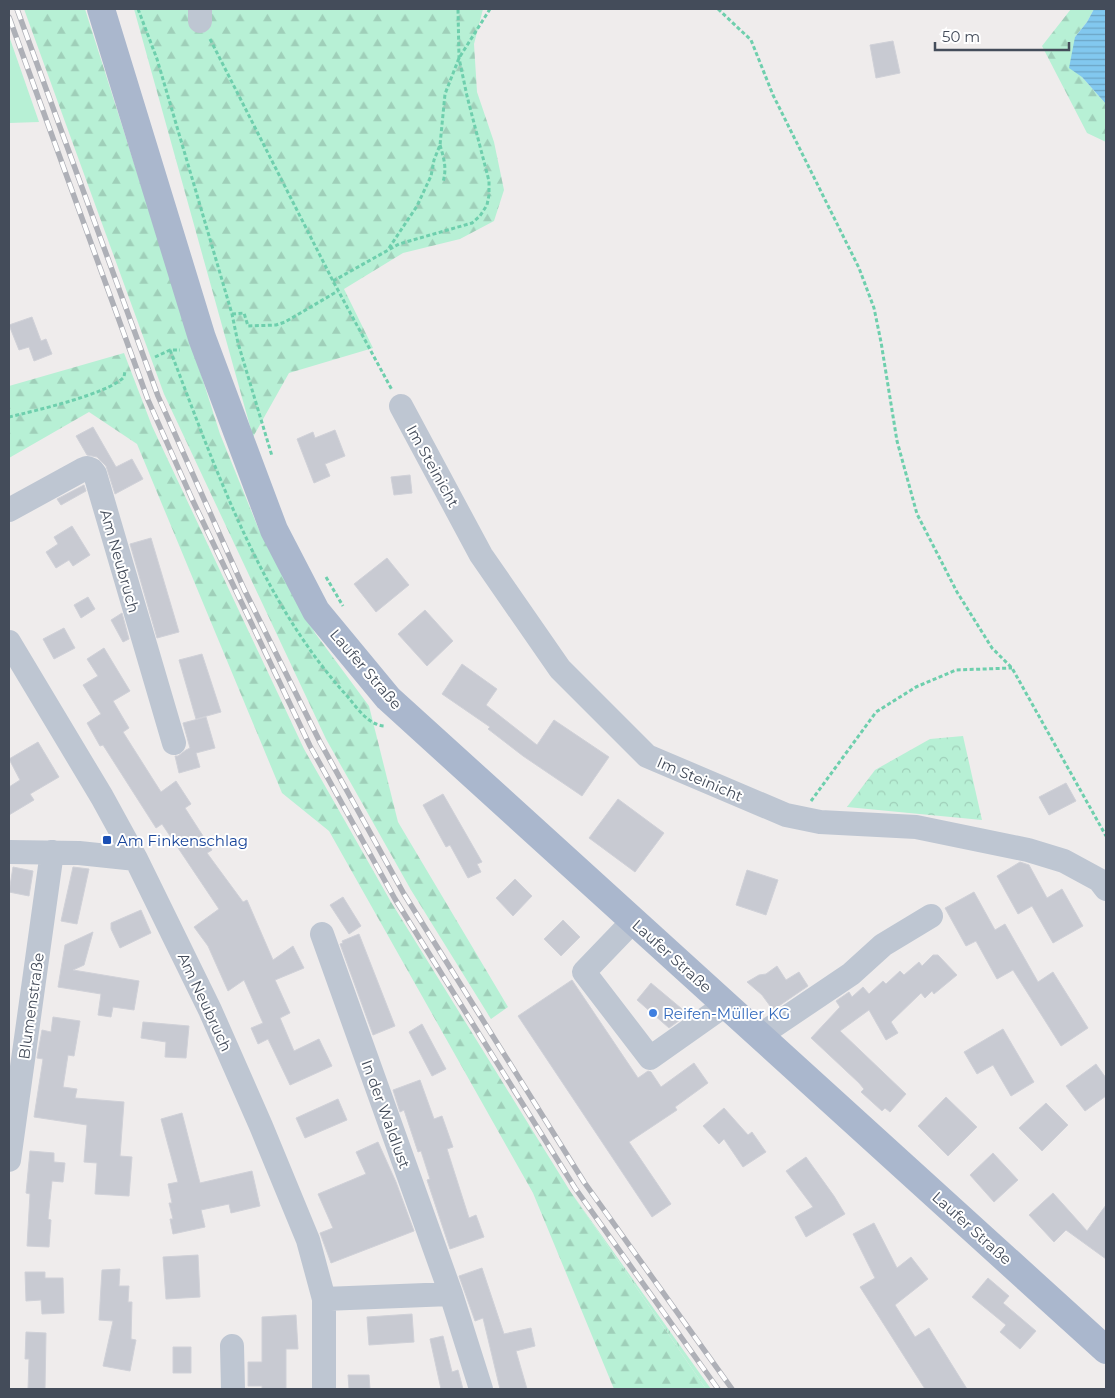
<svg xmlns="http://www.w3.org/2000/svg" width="1115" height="1398" font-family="Montserrat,sans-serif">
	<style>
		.grass { fill: url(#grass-tufts) }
		.forest { fill: url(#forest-firs) }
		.park { fill: url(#park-crowns) }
		.garden { fill: #b7f0d5 }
		.water { fill: url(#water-rules) }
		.building { fill: #c8cad2; stroke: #d0d1d8 }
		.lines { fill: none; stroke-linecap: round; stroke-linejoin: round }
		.path { stroke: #6ecfad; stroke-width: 3; stroke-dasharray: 4 2.5; stroke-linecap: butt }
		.minor { stroke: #bec6d2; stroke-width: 24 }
		.major { stroke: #aab7cd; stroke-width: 28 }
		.rail-casing { stroke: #aeb0b7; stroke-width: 5.5 }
		.rail { stroke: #fff; stroke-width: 4; stroke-dasharray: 11; stroke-linecap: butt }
		.transit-dot { fill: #1a4fb4; stroke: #fff; stroke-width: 2 }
		.shop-dot { fill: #3f7fe0; stroke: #fff; stroke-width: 2 }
		.labels { text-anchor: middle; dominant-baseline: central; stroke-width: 4; stroke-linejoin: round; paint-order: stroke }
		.street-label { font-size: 15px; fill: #444c5a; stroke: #fff }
		.transit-label { font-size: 15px; fill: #164399; stroke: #fff; text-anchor: start }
		.shop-label { font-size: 15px; fill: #366cbe; stroke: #fff; text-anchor: start }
	</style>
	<defs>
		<pattern id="grass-tufts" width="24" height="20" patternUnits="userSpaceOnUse" patternTransform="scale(1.25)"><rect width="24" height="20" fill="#b7f0d5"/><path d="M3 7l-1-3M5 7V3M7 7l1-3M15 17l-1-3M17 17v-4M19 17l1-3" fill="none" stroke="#9fcfb9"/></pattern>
		<pattern id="forest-firs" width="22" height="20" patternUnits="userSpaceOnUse" patternTransform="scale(1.25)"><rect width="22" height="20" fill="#b7f0d5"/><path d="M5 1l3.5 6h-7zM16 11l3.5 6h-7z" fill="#9fcfb9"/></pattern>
		<pattern id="park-crowns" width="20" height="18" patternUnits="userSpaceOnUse" patternTransform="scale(1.25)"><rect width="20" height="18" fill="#b7f0d5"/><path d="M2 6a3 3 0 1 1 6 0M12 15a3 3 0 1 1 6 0" fill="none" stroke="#9fcfb9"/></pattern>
		<pattern id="water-rules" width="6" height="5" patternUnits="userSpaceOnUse" patternTransform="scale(1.25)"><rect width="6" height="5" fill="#82c8ef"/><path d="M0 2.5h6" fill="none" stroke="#6ca5c5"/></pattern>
	</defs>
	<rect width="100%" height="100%" fill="#efecec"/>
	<!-- grass -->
	<path class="grass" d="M570,1191L711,1389H706Z"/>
	<!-- forest -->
	<path class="forest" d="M24,9H85L220,434L259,530L315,633L369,706L398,822L508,1007L491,1019L411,890L326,739L164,394Z
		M134,9H483L474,44L477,92L494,142L504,190L494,221L460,239L403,253L344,289L373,348L289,373L253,437Z
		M1071,9H1094L1087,22L1075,37L1082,77L1106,104V142L1087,133L1042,46Z
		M124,353L152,426L304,749L391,902L570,1191L706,1389H614L533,1193L329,831L282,793L137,444L89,412L9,458V386Z"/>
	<!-- park -->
	<path class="park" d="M963,736L982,820L847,807L875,770L930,739Z"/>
	<!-- garden -->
	<path class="garden" d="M9,36L39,122L9,123Z"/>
	<!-- water -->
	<path class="water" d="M1094,9H1106V104L1082,77L1069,68L1075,37L1087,22Z"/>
	<!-- building -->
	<path class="building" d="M893,41L900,73L876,78L870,45Z
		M32,317L41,341L46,339L52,354L34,361L29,347L19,350L9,325Z
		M93,427L116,467L132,459L143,479L115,494L106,466L97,457L87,455L76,436Z
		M335,430L345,456L325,464L330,476L314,483L297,439L313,432L315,438Z
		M410,475L412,493L394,495L391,477Z
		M84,485L86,491L61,505L57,499Z
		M72,526L90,555L73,566L69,560L56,568L46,552L58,544L54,537Z
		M151,538L179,632L157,638L130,544Z
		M387,558L409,585L376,612L354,584Z
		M88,597L95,609L81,618L74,605Z
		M425,610L453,641L427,666L398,634Z
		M122,613L129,639L123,642L111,620Z
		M64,628L75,648L54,659L43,639Z
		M104,648L130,691L113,701L129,728L123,732L161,792L176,781L191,804L185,808L212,850L207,853L243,902L247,900L273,960L293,946L304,968L275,980L290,1013L280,1018L294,1051L319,1039L332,1066L290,1085L268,1039L258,1044L251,1028L263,1023L244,980L228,991L208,946L194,927L219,909L162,824L156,828L103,745L100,746L87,723L101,714L83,685L98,676L87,659Z
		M202,654L221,712L196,719L179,660Z
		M462,664L497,689L486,705L537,745L554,720L609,757L582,796L523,756L488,729L490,727L442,694Z
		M206,717L215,748L196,753L200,767L179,773L175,756H178L186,750L190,748L183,723Z
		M38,742L59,777L30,794L34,800L9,815V787L20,780L9,759Z
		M1066,783L1076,801L1049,815L1039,797Z
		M443,794L482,862L477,864L481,872L468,878L450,845L446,847L423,805Z
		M618,799L664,833L635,872L589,838Z
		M1020,862L1029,865L1047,898L1062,889L1083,926L1053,943L1032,906L1018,914L997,876Z
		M13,867L33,871L29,896L9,892Z
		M73,867L89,869L77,924L61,921Z
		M747,870L778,880L766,915L736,905Z
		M515,879L532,896L513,916L496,898Z
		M974,892L995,930L1005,924L1038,982L1053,972L1088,1028L1061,1046L1013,970L997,979L976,941L966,946L945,908Z
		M343,897L361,926L349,934L330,905Z
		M141,910L151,933L120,948L111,929V923Z
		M563,920L580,937L561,956L544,939Z
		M93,932L84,965L73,970L139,981L134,1010L113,1007L111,1017L98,1015L101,994L58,987L65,945Z
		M359,934L395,1026L373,1035L340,944L343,943L342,941Z
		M933,955H938L957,975L934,994L932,991L925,998L921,993L891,1022L898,1033L886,1040L869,1010L840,1031L906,1094L890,1112L885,1108L882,1111L861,1092L864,1089L859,1083L811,1038L840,1007L836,1001L849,992L852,997L863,987L869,994L883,981L886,984L900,971L904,975L919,962L922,966Z
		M777,966L786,980L799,972L808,986L773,1010L762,995L747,982L759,975L766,974Z
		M572,980L638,1078L648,1071L651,1072L661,1087L694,1063L708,1083L675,1107L677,1110L629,1142L671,1204L652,1217L518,1016Z
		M651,983L688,1014L669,1028L637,1000Z
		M53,1017L80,1021L74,1056L68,1055L63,1087L77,1089L75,1098L124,1102L120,1156L132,1157L129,1196L95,1194L97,1163L84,1162L87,1125L34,1117L43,1059L37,1058L42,1030L51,1032Z
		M143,1022L189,1026L186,1058L165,1057L166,1042L141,1038Z
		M422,1024L446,1069L432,1076L409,1032Z
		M1003,1029L1034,1082L1011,1096L993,1065L977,1074L964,1052Z
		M1096,1064L1106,1078V1096L1085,1111L1066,1086Z
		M420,1080L434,1119L442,1116L453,1147L447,1149L469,1218L476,1215L484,1237L450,1249L427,1180L430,1179L421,1151L418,1152L404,1110L400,1112L393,1090Z
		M946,1097L977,1127L948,1156L918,1126Z
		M338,1099L347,1120L305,1138L296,1118Z
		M1046,1103L1068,1125L1042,1151L1019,1128Z
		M724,1108L748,1135L752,1132L766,1152L743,1167L724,1139L719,1144L703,1126Z
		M182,1113L200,1183L252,1171L260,1206L231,1213L229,1204L201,1210L205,1227L173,1234L170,1219H173L169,1203H172L168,1184L178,1182L161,1119Z
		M378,1142L396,1182L414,1231L331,1263L320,1233L333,1228L318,1194L366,1174L356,1152Z
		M30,1151L54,1153V1162L65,1163L63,1182L52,1181L48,1219L51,1220L49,1247L27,1246L30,1194L26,1193Z
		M993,1153L1018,1180L994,1202L970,1175Z
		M806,1157L834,1196L845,1214L806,1237L795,1217L813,1207L786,1171Z
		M1053,1193L1087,1231L1106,1205V1259L1066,1230L1054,1242L1029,1215Z
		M874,1223L897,1268L911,1257L928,1279L895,1305L915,1337L929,1328L967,1389H925L860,1287L875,1278L853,1234Z
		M198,1255L200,1297L166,1299L163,1257Z
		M482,1268L504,1334L531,1328L535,1346L516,1351L527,1389H500L483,1318L475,1321L459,1276Z
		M120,1269L119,1286H129L128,1302H132L131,1339L136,1340L130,1371L103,1366L113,1321L99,1320L102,1270Z
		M25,1272H45V1278H63L64,1313L42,1314L41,1300L26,1301Z
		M988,1278L1009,1296L1003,1303L1036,1331L1020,1349L1000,1332L1006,1325L972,1297Z
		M412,1314L414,1342L369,1345L367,1317Z
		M296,1315L298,1349H286V1389H262V1386H248V1362H262V1317Z
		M26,1332L46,1333L45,1389H28L29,1359H25Z
		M443,1336L452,1372L458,1370L463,1389H441L430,1339Z
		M173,1347H191V1373H173Z
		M348,1375H369L370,1389H349Z"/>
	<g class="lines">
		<!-- path -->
		<path class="path" d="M138,9L157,59L232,314L238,343L272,456
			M718,9L751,40L773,95L859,268L874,308L881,342L897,441L917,514L957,592L992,648L1012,668L1106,836
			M210,39L333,281L392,390
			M440,145C444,159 447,168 443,182
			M389,248L417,206L431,176L434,160L440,145L445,94L459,58L490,9
			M333,281L399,244L472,223L480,216L487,205L489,195V181L467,96L459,58L458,9
			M232,314L244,313L248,326L276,325L285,322L338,291
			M170,350C216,469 261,602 348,697C358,709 369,726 386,726
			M155,357L170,350H180
			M9,417C34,411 108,394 124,377L125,371
			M326,577L343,606
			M811,801L876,712L916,687L956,670L1012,668"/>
		<!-- minor -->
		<path class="minor" d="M200,9V21
			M401,406L481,555L560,669L647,756L786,815L820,822L916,827L1028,850L1064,861L1099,880L1106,889
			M9,510L82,470L87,468L92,470L95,474L174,743
			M9,642L102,797L136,859L210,1010L261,1126L308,1240L324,1299V1389
			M9,852L79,853L136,859
			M633,921L584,972L650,1058L725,1005
			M322,934L451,1294
			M759,1036L851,974L883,945L931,916
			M9,1160L52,852
			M324,1299L451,1294L481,1389
			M232,1346L233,1389"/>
		<!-- major -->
		<path class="major" d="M101,9L202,338L274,530L316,611L388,698L1106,1350"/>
		<defs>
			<path id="rail" d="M17,9L158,396L244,589L320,742L404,894L584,1182L732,1389
				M9,17L148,400L192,499L310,746L395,899L575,1188L718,1389"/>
		</defs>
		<!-- rail casing -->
		<use href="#rail" class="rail-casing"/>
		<!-- rail -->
		<use href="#rail" class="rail"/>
	</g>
	<!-- markers -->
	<rect class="transit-dot" x="102" y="835" width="10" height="10" rx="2.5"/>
	<circle class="shop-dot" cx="653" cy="1013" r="5"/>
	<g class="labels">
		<!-- street labels -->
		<g class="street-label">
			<text transform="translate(433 466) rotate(61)">Im Steinicht</text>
			<text transform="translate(120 561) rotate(74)">Am Neubruch</text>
			<text transform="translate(366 669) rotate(49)">Laufer Straße</text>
			<text transform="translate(700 779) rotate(23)">Im Steinicht</text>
			<text transform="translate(672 956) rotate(42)">Laufer Straße</text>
			<text transform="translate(205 1002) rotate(65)">Am Neubruch</text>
			<text transform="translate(31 1006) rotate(-82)">Blumenstraße</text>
			<text transform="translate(386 1114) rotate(70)">In der Waldlust</text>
			<text transform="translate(972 1228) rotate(42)">Laufer Straße</text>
		</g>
		<!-- transit labels -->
		<g class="transit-label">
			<text x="117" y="840">Am Finkenschlag</text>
		</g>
		<!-- shop labels -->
		<g class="shop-label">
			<text x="663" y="1013">Reifen-Müller KG</text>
		</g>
	</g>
	<!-- border -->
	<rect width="1115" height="1398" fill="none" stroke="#444c5a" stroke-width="20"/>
	<!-- scale -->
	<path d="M935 42v8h134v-8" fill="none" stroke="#444c5a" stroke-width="2.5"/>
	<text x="942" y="42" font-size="15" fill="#444c5a" stroke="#ffffff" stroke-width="4" paint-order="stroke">50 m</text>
</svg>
